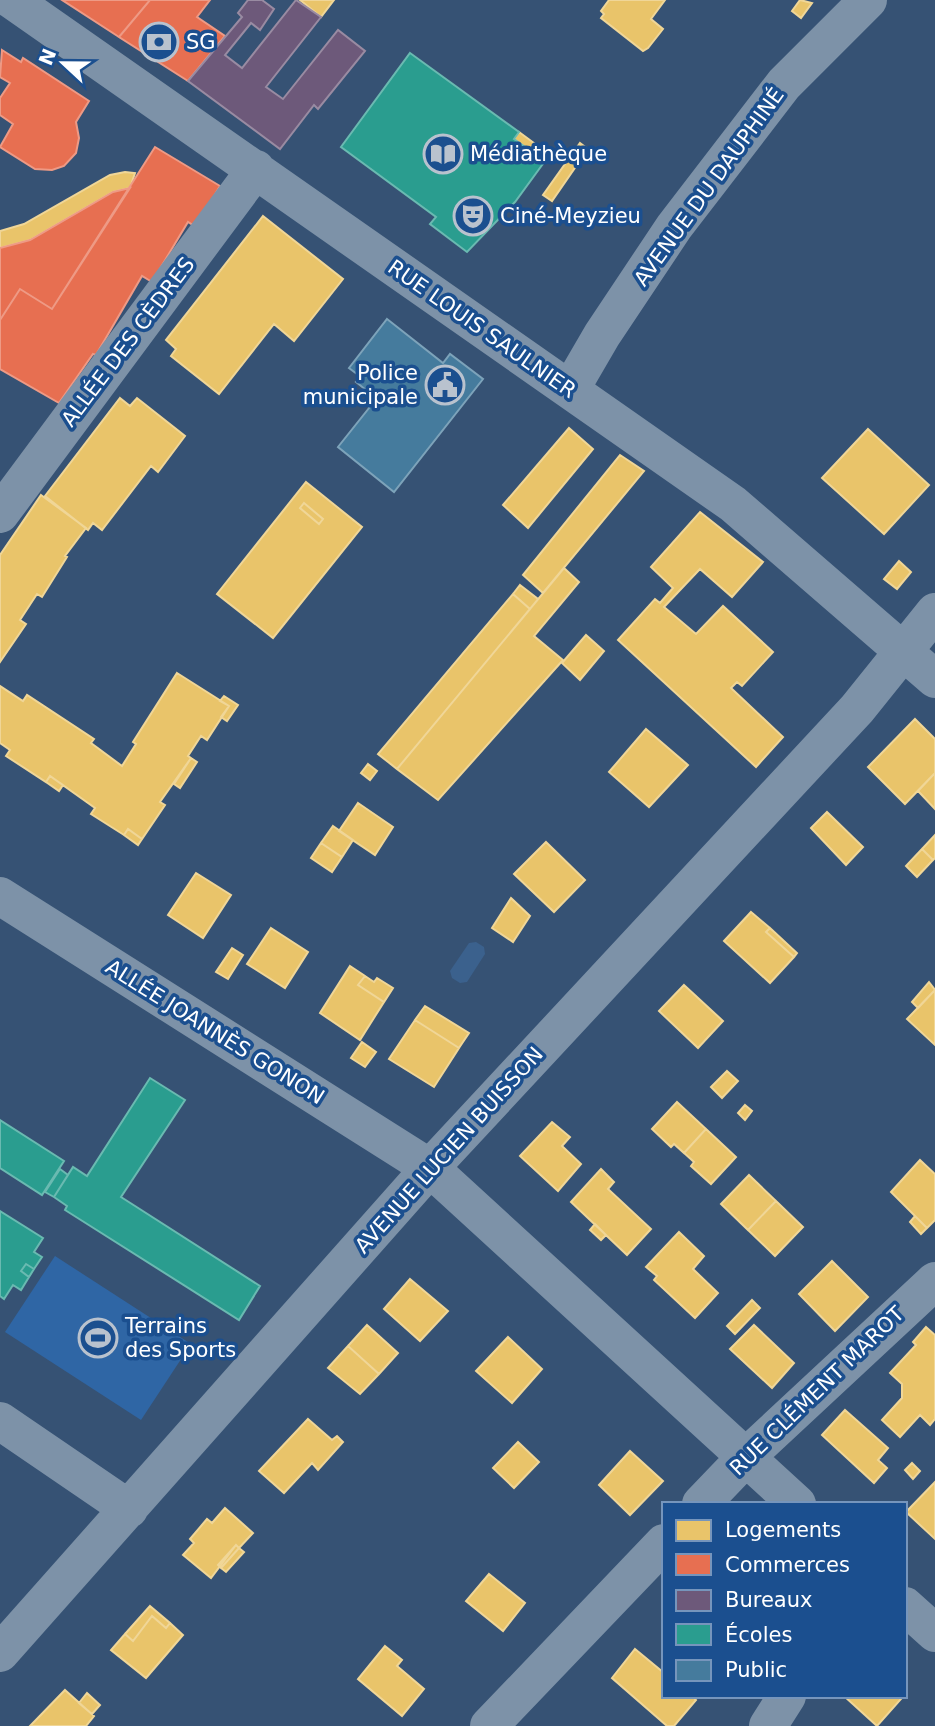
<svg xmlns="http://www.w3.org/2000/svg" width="935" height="1726" font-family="'DejaVu Sans',sans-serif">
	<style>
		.green { fill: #2f66a5 }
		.water { fill: #3b618d }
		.homes { fill: #e9c46a; stroke: #f0d697; stroke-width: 2 }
		.shops { fill: #e76f51; stroke: #ee9a85; stroke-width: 2 }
		.offices { fill: #6d597a; stroke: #998ba2; stroke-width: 2 }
		.schools { fill: #2a9d8f; stroke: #6abab1; stroke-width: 2 }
		.public { fill: #457b9d; stroke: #7da3ba; stroke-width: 2 }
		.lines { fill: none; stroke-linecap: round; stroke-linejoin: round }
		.minor { stroke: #7d92a8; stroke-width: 38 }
		.labels { text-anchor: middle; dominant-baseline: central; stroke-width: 7; stroke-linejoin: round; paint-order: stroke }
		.poi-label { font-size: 21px; fill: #fff; stroke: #1b4f8f; text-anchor: start }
		.street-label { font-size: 21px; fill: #fff; stroke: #1b4f8f }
	</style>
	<rect width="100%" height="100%" fill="#365274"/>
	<!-- green -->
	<path class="green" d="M55,1256L191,1344L141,1420L5,1332Z"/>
	<!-- water -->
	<path class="water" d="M476,942L484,947L485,954L467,982L460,983L452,978L450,971L469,943Z"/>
	<!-- homes -->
	<path class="homes" d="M300,0H334L321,17Z
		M609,0H665L651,19L663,29L648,48L643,51L601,18L604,14L601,11Z
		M800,0L812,3L801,18L792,11Z
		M519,132L550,155L545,161L514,139Z
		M580,143L588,149L552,201L543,195Z
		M125,172L135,173L130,188L113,192L30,240L0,248V231L24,224L110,175Z
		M263,216L343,279L294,341L274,324L219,394L171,356L176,349L166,340Z
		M120,398L130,406L137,398L185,436L158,472L151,466L102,530L93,523L88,530L45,496Z
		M569,428L593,449L528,528L503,505Z
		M868,429L929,485L884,534L822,478Z
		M620,455L644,471L543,593L523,575Z
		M306,482L362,527L273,638L217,594Z
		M41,495L86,528L65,556L67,557L42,597L37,594L20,620L26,624L0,662V555Z
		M304,503L323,519L319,524L300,508Z
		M700,512L763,562L732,597L700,569L664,607L696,634L723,606L773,652L742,686L737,682L731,688L783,737L756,767L618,640L655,599L660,603L673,588L651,567Z
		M899,561L911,572L897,589L884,579Z
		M564,568L579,582L534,636L563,660L438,800L397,769Z
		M520,585L538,599L530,609L513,594Z
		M513,594L530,609L397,769L378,754Z
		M586,635L604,651L580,680L562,663Z
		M177,673L229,706L207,740L201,736L188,756L191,758L160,802L165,805L142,839L128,829L124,835L91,814L95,808L50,776L46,782L6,756L10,750L0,743V686L23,701L27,695L94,739L91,743L122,766L136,744L133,742Z
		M224,696L238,705L227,721L221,717L229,706L220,701Z
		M915,719L935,739V773L905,804L868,767Z
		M646,729L688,765L649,807L609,772Z
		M191,758L197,762L180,788L174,784Z
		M368,764L377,771L370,780L361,773Z
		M935,773V809L918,791Z
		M50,776L63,785L59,791L46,782Z
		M358,803L393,827L375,855L339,831Z
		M827,812L863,847L846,865L811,828Z
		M333,826L353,840L342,857L321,843Z
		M128,829L142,839L138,845L124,835Z
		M935,835V858L933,860L922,849Z
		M546,842L585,880L554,912L514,874Z
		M321,843L342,857L332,872L311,858Z
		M922,849L933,860L917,877L906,866Z
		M196,873L231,895L203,938L168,915Z
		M511,898L530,916L513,942L492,928Z
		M751,912L770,928L766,932L794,957L770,983L724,941Z
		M271,928L308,952L285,988L247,964Z
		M770,928L797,953L794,957L766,932Z
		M232,948L243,955L228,979L216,972Z
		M350,966L365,976L358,985L384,1002L360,1040L320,1013Z
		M365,976L374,982L377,978L393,988L384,1002L358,985Z
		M929,982L935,990L918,1008L912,1002Z
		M684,985L723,1021L698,1048L659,1011Z
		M935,990V1045L907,1019Z
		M425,1006L469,1033L459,1048L415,1020Z
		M415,1020L459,1048L434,1087L389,1059Z
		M362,1042L376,1052L365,1067L351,1058Z
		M727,1071L738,1081L722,1098L711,1087Z
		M677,1102L706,1129L684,1153L674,1144L671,1147L652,1129Z
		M745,1105L752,1111L745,1120L738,1113Z
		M552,1122L570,1137L562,1146L581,1164L558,1191L520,1156Z
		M706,1129L736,1157L711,1184L691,1166L694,1162L684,1153Z
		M920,1160L935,1174V1220L927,1228L891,1192Z
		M601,1169L614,1182L608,1189L651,1229L627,1255L571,1202Z
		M749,1175L776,1201L748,1230L721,1204Z
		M776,1201L803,1227L775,1256L748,1230Z
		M915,1216L927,1228L921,1234L910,1222Z
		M595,1224L606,1235L601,1240L590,1230Z
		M679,1232L704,1256L693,1269L718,1293L695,1318L654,1280L657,1276L646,1267Z
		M832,1261L868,1297L835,1331L799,1294Z
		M410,1279L448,1311L420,1341L384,1309Z
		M752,1300L760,1308L735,1334L727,1326Z
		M367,1325L398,1353L379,1374L348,1346Z
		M754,1325L794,1363L772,1388L730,1349Z
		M926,1327L935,1335V1419L930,1425L920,1415L900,1437L882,1420L902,1398V1384L890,1373L916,1345L913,1342Z
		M508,1337L542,1369L512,1403L476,1371Z
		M348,1346L379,1374L360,1394L328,1368Z
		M845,1410L888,1448L878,1460L887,1468L874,1483L822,1435Z
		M308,1419L332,1440L337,1436L343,1442L318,1470L312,1463L284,1493L259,1471Z
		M518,1442L539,1462L514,1488L493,1468Z
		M630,1451L663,1481L630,1515L599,1485Z
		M912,1463L920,1471L913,1479L905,1470Z
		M935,1482V1539L906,1512Z
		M225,1508L253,1533L239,1548L236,1545L211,1578L183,1555L194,1543L190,1539L207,1519L212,1523Z
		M236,1545L239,1548L221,1568L218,1565Z
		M239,1548L244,1552L226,1572L221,1568Z
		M489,1574L525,1603L503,1631L466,1601Z
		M150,1606L170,1623L166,1628L152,1616L133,1641L125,1634Z
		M152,1616L166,1628L170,1623L183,1635L146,1678L111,1650L125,1634L133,1641Z
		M385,1646L402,1660L397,1666L424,1689L402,1716L358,1679Z
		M635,1649L664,1673V1696H692L696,1700L674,1726H667L612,1678Z
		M65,1690L94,1716L86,1726H30Z
		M87,1693L100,1705L92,1714L79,1703Z
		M844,1696H897L901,1699L877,1726Z"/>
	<!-- shops -->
	<path class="shops" d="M62,0H150L119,37Z
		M150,0H210L197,17L225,36L188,81L119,37Z
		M2,50L21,62L23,58L89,101L76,122L79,138L76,153L64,166L52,170L35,169L0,147L13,124L0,115V98L10,83L0,77Z
		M155,147L220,186L196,227L188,222L152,282L142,276L96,355L93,354L59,403L0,369V320L20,289L52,309Z
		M130,188L52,309L20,289L0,320V248L30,240L113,192Z"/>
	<!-- offices -->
	<path class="offices" d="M248,0H262L274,9L260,30L251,23L225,55L242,68L296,0L321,17L266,87L283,99L338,30L365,51L318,109L314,105L280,149L188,81L242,17L238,13Z"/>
	<!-- schools -->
	<path class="schools" d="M410,53L519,132L514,139L545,161L515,202L467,252L430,224L436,217L341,147Z
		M150,1078L185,1100L121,1197L260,1286L239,1320L65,1210L67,1206L54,1197L73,1167L87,1176Z
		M0,1120L64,1161L42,1195L0,1168Z
		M60,1169L68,1175L54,1197L45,1192Z
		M0,1211L43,1238L34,1252L42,1257L34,1269L26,1264L21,1271L29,1277L21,1290L13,1285L4,1299L0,1296Z
		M26,1264L34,1269L29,1277L21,1271Z"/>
	<!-- public -->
	<path class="public" d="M387,319L443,363L450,354L483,379L394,492L338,447L369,408L366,390L356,382L361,377L349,368Z"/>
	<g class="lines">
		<!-- minor -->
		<path class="minor" d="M12,0L733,504L935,679
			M570,390L602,335L674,227L784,84L868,0
			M0,514L256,169
			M0,896L430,1168L797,1504
			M0,1421L129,1509
			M701,1504L747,1456L935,1281
			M905,1606L935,1633
			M0,1653L430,1168L857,709L935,612
			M489,1726L664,1543
			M768,1726L787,1696"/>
	</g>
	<!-- icons -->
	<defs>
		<symbol id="bank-ring" viewBox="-11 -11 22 22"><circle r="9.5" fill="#1b4f8f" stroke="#b9c2ce" stroke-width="1.5"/><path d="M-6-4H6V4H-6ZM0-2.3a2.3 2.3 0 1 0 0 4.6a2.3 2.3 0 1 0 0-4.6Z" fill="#b9c2ce"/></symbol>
		<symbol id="library-ring" viewBox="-11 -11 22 22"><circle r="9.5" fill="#1b4f8f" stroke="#b9c2ce" stroke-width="1.5"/><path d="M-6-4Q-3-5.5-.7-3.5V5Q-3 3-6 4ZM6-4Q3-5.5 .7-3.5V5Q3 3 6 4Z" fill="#b9c2ce"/></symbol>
		<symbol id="theatre-ring" viewBox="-11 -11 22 22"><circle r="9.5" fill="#1b4f8f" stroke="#b9c2ce" stroke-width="1.5"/><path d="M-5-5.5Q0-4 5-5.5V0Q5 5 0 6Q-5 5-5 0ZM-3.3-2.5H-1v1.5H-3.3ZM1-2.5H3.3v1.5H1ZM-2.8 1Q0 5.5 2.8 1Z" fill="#b9c2ce"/></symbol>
		<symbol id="civic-ring" viewBox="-11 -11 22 22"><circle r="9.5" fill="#1b4f8f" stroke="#b9c2ce" stroke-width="1.5"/><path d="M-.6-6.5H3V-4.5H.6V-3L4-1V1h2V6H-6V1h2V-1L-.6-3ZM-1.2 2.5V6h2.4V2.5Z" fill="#b9c2ce"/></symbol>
		<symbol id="stadium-ring" viewBox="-11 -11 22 22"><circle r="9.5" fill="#1b4f8f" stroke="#b9c2ce" stroke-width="1.5"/><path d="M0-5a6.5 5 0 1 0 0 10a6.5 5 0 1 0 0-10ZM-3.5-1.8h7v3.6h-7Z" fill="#b9c2ce"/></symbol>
	</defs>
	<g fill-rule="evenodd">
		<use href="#bank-ring" x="137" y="20" width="44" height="44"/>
		<use href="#library-ring" x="421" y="132" width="44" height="44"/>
		<use href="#theatre-ring" x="451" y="194" width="44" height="44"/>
		<use href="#civic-ring" x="423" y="363" width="44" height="44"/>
		<use href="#stadium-ring" x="76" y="1316" width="44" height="44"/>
	</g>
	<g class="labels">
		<!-- poi labels -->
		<g class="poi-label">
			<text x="186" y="42">SG</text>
			<text x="470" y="154">Médiathèque</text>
			<text x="500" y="216">Ciné-Meyzieu</text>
			<text x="418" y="373" text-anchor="end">Police<tspan x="418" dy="24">municipale</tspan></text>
			<text x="125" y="1326">Terrains<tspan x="125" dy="24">des Sports</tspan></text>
		</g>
		<!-- street labels -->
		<g class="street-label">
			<text transform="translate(709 187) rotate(-54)">AVENUE DU DAUPHINÉ</text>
			<text transform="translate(482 329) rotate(35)">RUE LOUIS SAULNIER</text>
			<text transform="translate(128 342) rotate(-53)">ALLÉE DES CÈDRES</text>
			<text transform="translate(215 1032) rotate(32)">ALLÉE JOANNÈS GONON</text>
			<text transform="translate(449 1150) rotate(-48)">AVENUE LUCIEN BUISSON</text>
			<text transform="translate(817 1391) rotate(-44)">RUE CLÉMENT MAROT</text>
		</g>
	</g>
	<!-- legend -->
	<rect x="662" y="1502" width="245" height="196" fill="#1b4f8f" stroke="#7695bc" stroke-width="2"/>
	<rect x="676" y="1520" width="35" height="21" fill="#e9c46a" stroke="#7695bc" stroke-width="2"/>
	<text x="725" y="1537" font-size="21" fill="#ffffff">Logements</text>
	<rect x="676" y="1554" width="35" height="21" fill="#e76f51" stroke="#7695bc" stroke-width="2"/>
	<text x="725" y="1572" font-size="21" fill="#ffffff">Commerces</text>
	<rect x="676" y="1590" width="35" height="21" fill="#6d597a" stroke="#7695bc" stroke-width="2"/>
	<text x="725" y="1607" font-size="21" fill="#ffffff">Bureaux</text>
	<rect x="676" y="1624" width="35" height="21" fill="#2a9d8f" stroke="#7695bc" stroke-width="2"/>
	<text x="725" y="1642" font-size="21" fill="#ffffff">Écoles</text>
	<rect x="676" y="1660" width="35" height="21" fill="#457b9d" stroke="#7695bc" stroke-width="2"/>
	<text x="725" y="1677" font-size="21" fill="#ffffff">Public</text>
	<!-- north arrow -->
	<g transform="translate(63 63) rotate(292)" stroke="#1b4f8f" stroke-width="5" paint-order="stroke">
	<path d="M0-5L12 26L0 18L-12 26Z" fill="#ffffff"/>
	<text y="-10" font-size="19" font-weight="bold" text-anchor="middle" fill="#ffffff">N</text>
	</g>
</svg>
